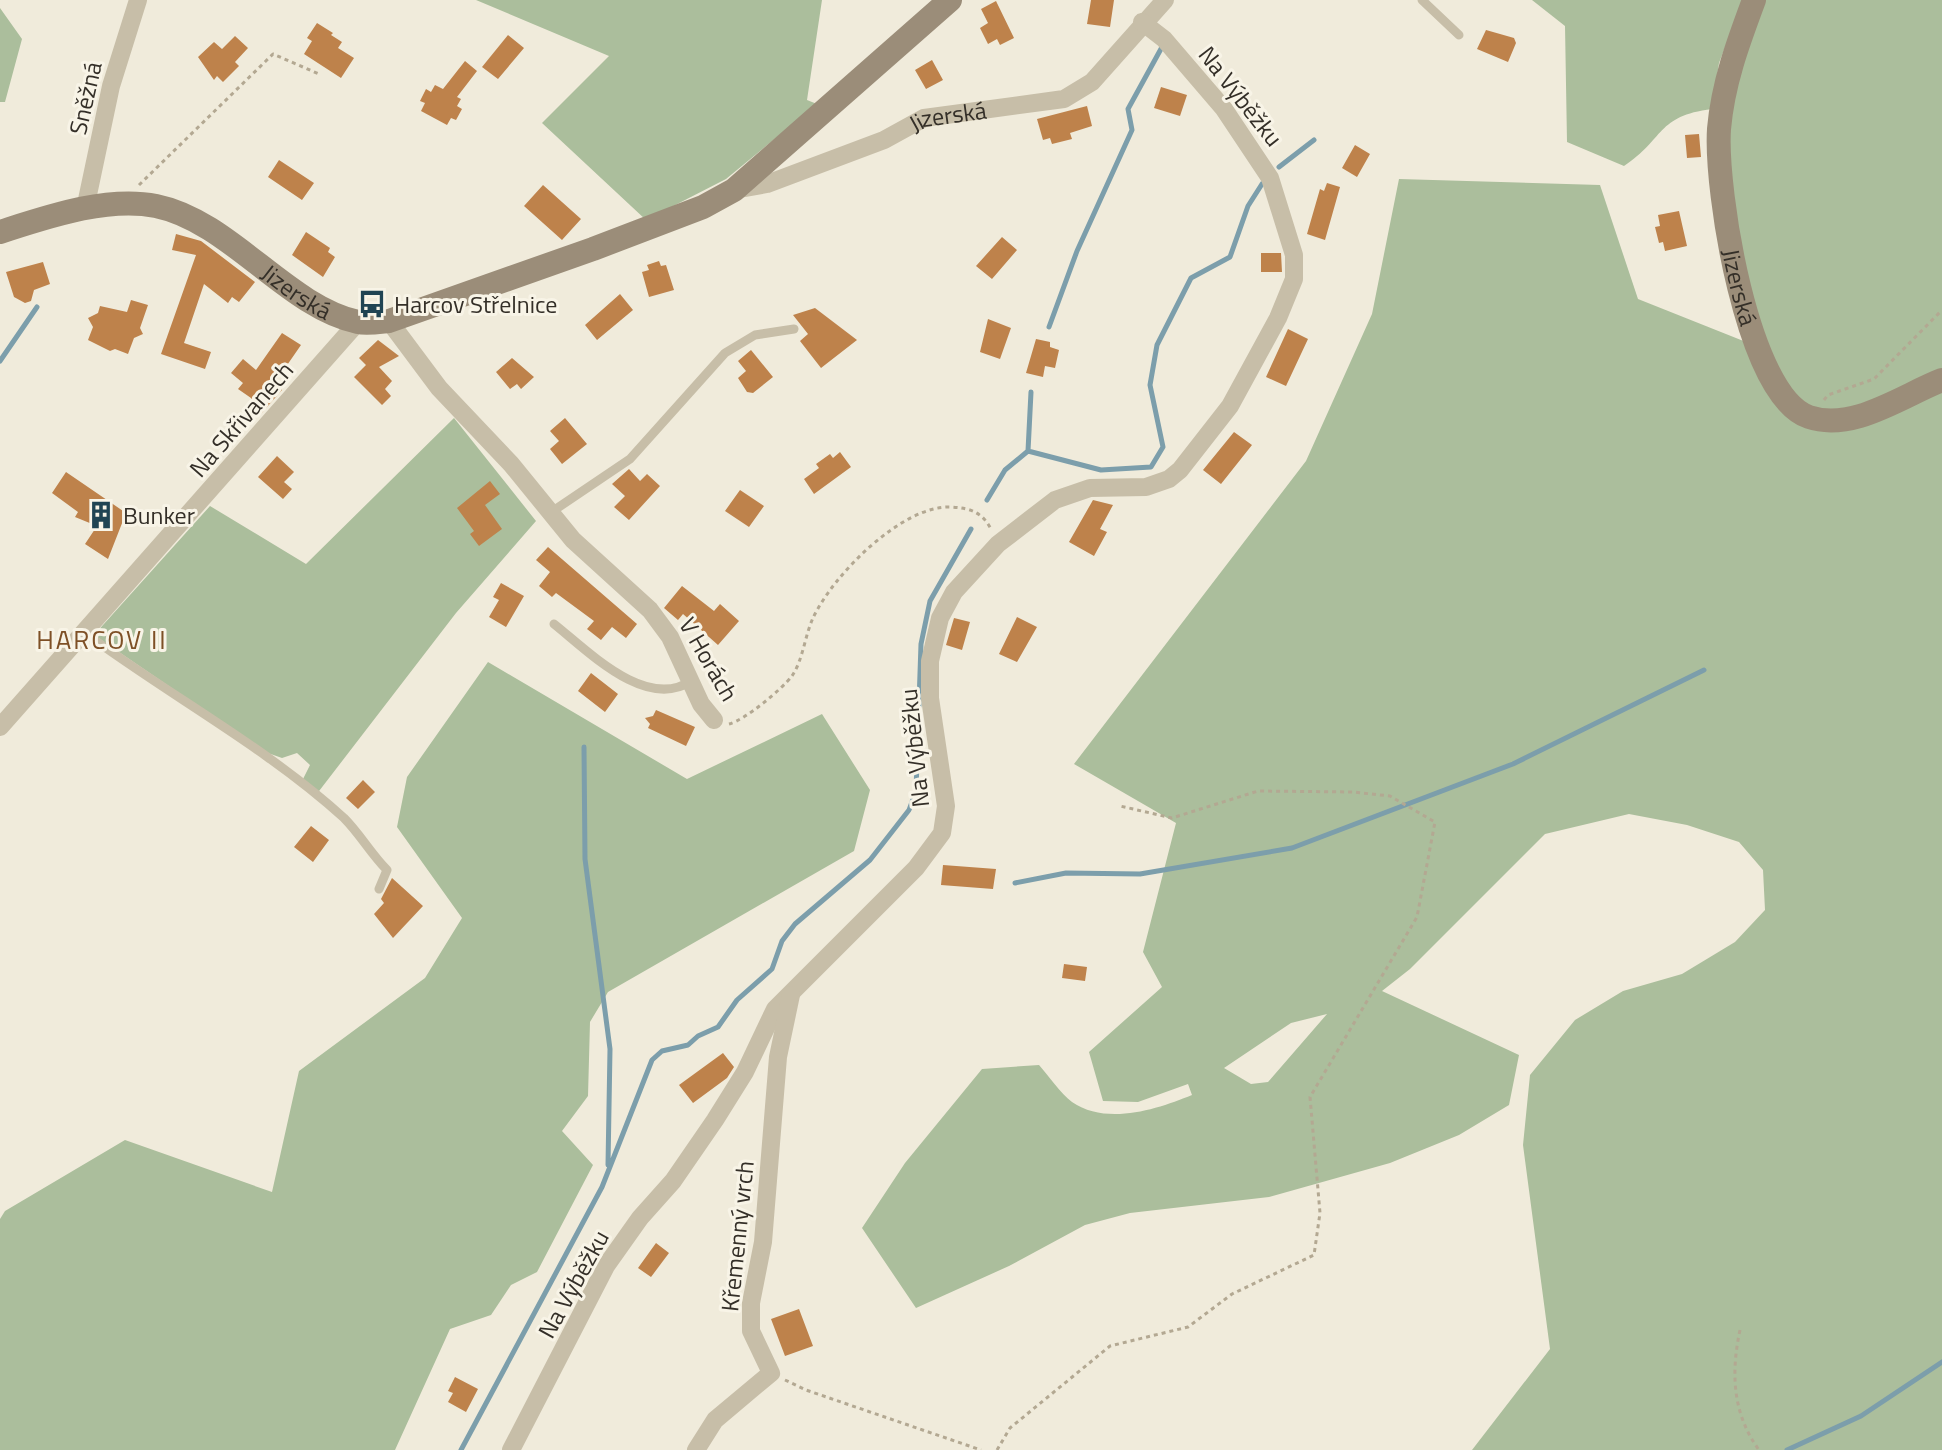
<svg xmlns="http://www.w3.org/2000/svg" width="1942" height="1450" font-family="'Titillium Web',sans-serif">
	<style>
		.green { fill: #abbe9c; fill-rule: evenodd }
		.lines { fill: none; stroke-linecap: round; stroke-linejoin: round }
		.stream { stroke: #7c9eab; stroke-width: 5 }
		.building { fill: #be824b }
		.path { stroke: #b3a892; stroke-width: 3; stroke-dasharray: 4 4; stroke-linecap: butt }
		.lane { stroke: #c7bea8; stroke-width: 9 }
		.street { stroke: #c7bea8; stroke-width: 18 }
		.secondary { stroke: #9b8d79; stroke-width: 24 }
		.labels { text-anchor: middle; dominant-baseline: central; stroke-width: 6; stroke-linejoin: round; paint-order: stroke }
		.street-label { font-size: 24px; fill: #342f28; stroke: #f8f4e7 }
		.poi-label { font-size: 24px; fill: #342f28; stroke: #f8f4e7; text-anchor: start }
		.neighbourhood-label { font-size: 26px; letter-spacing: 2px; fill: #7e5026; stroke: #f8f4e7 }
	</style>
	<rect width="100%" height="100%" fill="#f0ebdb"/>
	<!-- green -->
	<path class="green" d="M476,0H822L807,100L817,104L726,179L646,220L542,123L609,56Z
		M1532,0H1743L1719,63L1712,109C1656,116 1665,139 1624,166L1567,142L1565,26Z
		M1765,0H1942V370C1909,385 1847,420 1810,406C1758,387 1725,181 1730,128C1735,82 1749,43 1765,0Z
		M0,8L22,39L5,102H0Z
		M1399,179L1600,185L1638,299L1746,342C1758,380 1771,411 1809,428L1942,391V1450H1472L1550,1349L1523,1145L1530,1075L1575,1020L1623,991L1682,974L1735,942L1765,910L1763,870L1739,842L1687,825L1629,814L1545,834L1410,969L1382,991L1519,1055L1509,1105L1459,1135L1390,1163L1269,1197L1130,1213L1085,1225L1009,1266L916,1308L862,1228L905,1163L982,1069L1039,1065C1049,1076 1060,1093 1072,1102C1107,1126 1158,1109 1192,1095L1188,1084L1138,1102L1103,1101L1089,1052L1162,987L1143,952L1176,823L1074,764L1306,461L1372,314ZM1327,1014L1268,1082L1251,1084L1224,1068L1291,1023Z
		M454,418L536,521L456,613L316,795L303,779L310,765L297,753L282,758L265,752L94,635L210,506L306,564Z
		M488,662L687,779L822,714L870,790L854,851L608,992L590,1022L588,1096L562,1131L593,1165L537,1272L511,1285L491,1315L450,1329L395,1450H0V1219L5,1211L125,1140L272,1192L299,1071L425,978L462,918L397,827L407,777Z"/>
	<g class="lines">
		<!-- stream -->
		<path class="stream" d="M1279,167L1314,140
			M1049,327L1077,251L1132,130L1128,109L1162,47
			M0,361L37,307
			M1028,451L1031,392
			M987,500L1005,470L1028,451L1101,470L1151,467L1163,447L1150,385L1157,345L1191,278L1230,257L1248,206L1262,184
			M584,747L585,859L610,1049L608,1165
			M1015,883L1066,873L1140,874L1292,848L1513,764L1704,670
			M461,1450L602,1187L652,1060L662,1051L688,1045L698,1036L718,1027L737,1000L772,969L782,941L795,924L870,860L909,810L916,791L921,644L930,601L971,529
			M1787,1450L1861,1416L1942,1362"/>
	</g>
	<!-- building -->
	<path class="building" d="M1091,0H1114L1110,27L1087,24Z
		M996,1L1014,38L1000,45L997,39L988,44L980,28L988,23L981,9Z
		M317,23L333,33L331,35L342,42L338,48L354,58L341,78L304,54L312,41L307,38Z
		M1486,30L1514,38L1516,43L1508,62L1477,49Z
		M508,35L524,48L498,79L482,67Z
		M235,36L248,48L235,62L239,66L223,82L217,76L214,80L198,57L214,42L222,49Z
		M932,60L943,80L926,89L915,70Z
		M465,61L477,71L457,97L461,99L457,106L462,109L456,120L451,118L447,125L421,111L425,103L420,101L426,89L431,92L435,85L443,89Z
		M1161,87L1187,95L1180,116L1154,108Z
		M1087,106L1092,126L1070,133L1072,139L1052,144L1050,138L1043,140L1037,119Z
		M1699,134L1701,157L1687,158L1685,135Z
		M1355,145L1370,154L1357,177L1342,168Z
		M279,160L314,183L302,200L268,177Z
		M1327,183L1340,187L1325,240L1307,234L1320,189L1324,191Z
		M543,185L581,219L562,240L524,206Z
		M1679,211L1687,246L1665,251L1663,242L1659,243L1655,227L1660,226L1658,215Z
		M306,232L330,248L328,252L335,257L323,277L292,255Z
		M176,234L201,241L255,282L239,302L232,297L228,303L204,284L184,343L211,352L205,369L161,354L196,255L172,250Z
		M1002,237L1017,250L992,279L976,266Z
		M1261,253H1281L1282,272H1261Z
		M659,261L661,266L666,265L674,290L649,297L642,272L649,270L647,265Z
		M43,262L50,284L34,290L31,301L25,303L14,297L6,272Z
		M620,294L633,310L597,340L585,325Z
		M131,300L148,305L140,328L143,334L134,338L128,354L115,349L110,351L88,340L93,327L88,318L98,313L100,306L127,312Z
		M815,308L857,340L821,368L800,341L808,334L793,315Z
		M988,319L1011,328L1000,359L980,352Z
		M1288,329L1308,339L1286,386L1266,377Z
		M282,333L301,345L274,384L282,390L260,415L253,409L256,404L251,398L238,389L243,383L231,373L243,359L256,370Z
		M1036,339L1050,342V347L1059,350L1055,368L1045,366L1043,377L1026,373Z
		M378,340L399,356L379,367L392,381L385,389L391,396L382,405L354,377L366,365L359,358Z
		M751,350L773,377L753,393L747,392L738,378L746,371L738,361Z
		M512,358L534,377L521,389L517,384L510,389L496,372Z
		M565,418L587,444L562,464L550,449L559,441L550,431Z
		M1234,432L1252,445L1221,484L1203,470Z
		M840,452L851,467L814,494L804,479L819,468L816,464L830,454L833,458Z
		M277,456L294,472L284,482L292,489L283,499L258,477Z
		M629,469L640,481L647,474L660,486L629,520L614,507L625,496L612,484Z
		M66,472L126,513L108,559L85,544L97,526L75,517L78,512L52,493Z
		M490,481L500,494L485,505L502,529L479,546L470,534L474,531L457,508Z
		M740,490L764,506L749,527L725,511Z
		M1093,500L1113,505L1100,529L1107,532L1094,556L1069,542Z
		M548,547L637,624L626,638L612,627L601,640L587,629L594,621L556,593L552,597L539,586L550,572L536,560Z
		M501,583L524,596L506,627L489,617L499,600L493,597Z
		M682,586L714,611L720,604L739,621L718,645L683,614L678,620L664,608Z
		M1017,617L1037,627L1017,662L999,654Z
		M954,618L970,622L962,650L946,645Z
		M591,673L618,694L605,712L578,691Z
		M656,710L695,727L686,746L648,728L650,724L645,718L653,716Z
		M363,780L375,792L358,809L346,798Z
		M311,826L329,840L313,862L294,847Z
		M943,865L996,869L993,889L941,885Z
		M392,878L423,906L393,938L374,914L384,903L381,899Z
		M1064,964L1087,967L1085,981L1062,978Z
		M723,1053L734,1067L727,1078L693,1103L679,1085Z
		M656,1243L669,1253L651,1277L638,1268Z
		M799,1309L813,1346L785,1356L771,1319Z
		M455,1377L478,1389L466,1412L448,1402L453,1393L448,1391Z"/>
	<g class="lines">
		<!-- path -->
		<path class="path" d="M139,185L273,54L319,74
			M1824,400L1828,395L1874,379L1942,310
			M729,724C745,720 781,690 792,676C803,660 805,635 813,618C833,575 902,505 951,507C970,508 982,512 991,529
			M1740,1330C1731,1372 1732,1413 1759,1450
			M785,1380L806,1390L981,1450
			M997,1450L1010,1428L1110,1346L1188,1327L1232,1294L1314,1255L1320,1213L1310,1097L1417,917L1435,822L1390,796L1353,792L1258,791L1172,818L1120,806"/>
		<!-- lane -->
		<path class="lane" d="M1422,0L1459,35
			M550,513L630,459L725,353L755,335L794,329
			M554,624C588,651 646,711 691,681
			M85,633C170,696 266,747 344,818C360,834 371,854 387,870L379,889"/>
		<!-- street -->
		<g class="street">
			<path id="s1" d="M734,190L767,184L884,140L924,118L1064,99L1092,82L1165,0"/>
			<path d="M85,209L111,86L138,0"/>
			<path d="M389,321L439,388L511,464L573,540L650,610L670,637L701,704L714,720"/>
			<path d="M0,727L358,322"/>
			<path d="M511,1450L606,1266L640,1218L673,1181L715,1120L745,1072L775,1009L916,868L942,833L946,806L930,698V661L940,618L954,592L998,544L1055,500L1090,488L1146,487L1169,479L1180,470L1230,406L1278,318L1294,279V255L1270,178L1224,109L1164,39L1142,22"/>
			<path d="M696,1450L715,1420L771,1373L751,1331V1303L763,1242L778,1057L791,995"/>
		</g>
		<!-- secondary -->
		<g class="secondary">
			<path id="s2" d="M1754,0C1738,43 1723,83 1719,129C1715,189 1747,396 1809,417C1853,432 1903,395 1942,380"/>
			<path id="s3" d="M0,232C47,217 107,196 156,206C230,221 287,307 358,322C367,324 379,322 389,321L593,249L703,207L734,190L950,0"/>
		</g>
	</g>
	<!-- icons -->
	<defs>
		<symbol id="bus-bare" viewBox="-9 -9 18 18"><path d="M-5-6H5V4H4V6H2V4H-2V6H-4V4H-5ZM-3.5-4V0h7V-4ZM-3.5 1.2v1.5H-2V1.2ZM2 1.2v1.5H3.5V1.2Z" fill="#204453" stroke="#f8f4e7" stroke-width="2.5" paint-order="stroke"/></symbol>
		<symbol id="building-bare" viewBox="-9 -9 18 18"><path d="M-4-6H4V6H1V3H-1V6H-4ZM-2.5-4.3h1.7v1.8h-1.7ZM.8-4.3h1.7v1.8H.8ZM-2.5-1h1.7V.8h-1.7ZM.8-1h1.7V.8H.8Z" fill="#204453" stroke="#f8f4e7" stroke-width="2.5" paint-order="stroke"/></symbol>
	</defs>
	<g fill-rule="evenodd">
		<use href="#bus-bare" x="352" y="284" width="40" height="40"/>
		<use href="#building-bare" x="81" y="495" width="40" height="40"/>
	</g>
	<g class="labels">
		<!-- street labels -->
		<g class="street-label">
			<text transform="translate(1241 96) rotate(52)">Na Výběžku</text>
			<text transform="translate(85 98) rotate(-77)">Sněžná</text>
			<text stroke="none"><textPath href="#s1" startOffset="228">Jizerská</textPath></text>
			<text stroke="none"><textPath href="#s2" startOffset="294">Jizerská</textPath></text>
			<text stroke="none"><textPath href="#s3" startOffset="326">Jizerská</textPath></text>
			<text transform="translate(241 419) rotate(-49)">Na Skřivanech</text>
			<text transform="translate(709 659) rotate(60)">V Horách</text>
			<text transform="translate(914 748) rotate(-96)">Na Výběžku</text>
			<text transform="translate(737 1236) rotate(-84)">Křemenný vrch</text>
			<text transform="translate(573 1284) rotate(-61)">Na Výběžku</text>
		</g>
		<!-- poi labels -->
		<g class="poi-label">
			<text x="394" y="304">Harcov Střelnice</text>
			<text x="123" y="515">Bunker</text>
		</g>
		<!-- neighbourhood labels -->
		<g class="neighbourhood-label">
			<text x="102" y="639">HARCOV II</text>
		</g>
	</g>
</svg>
